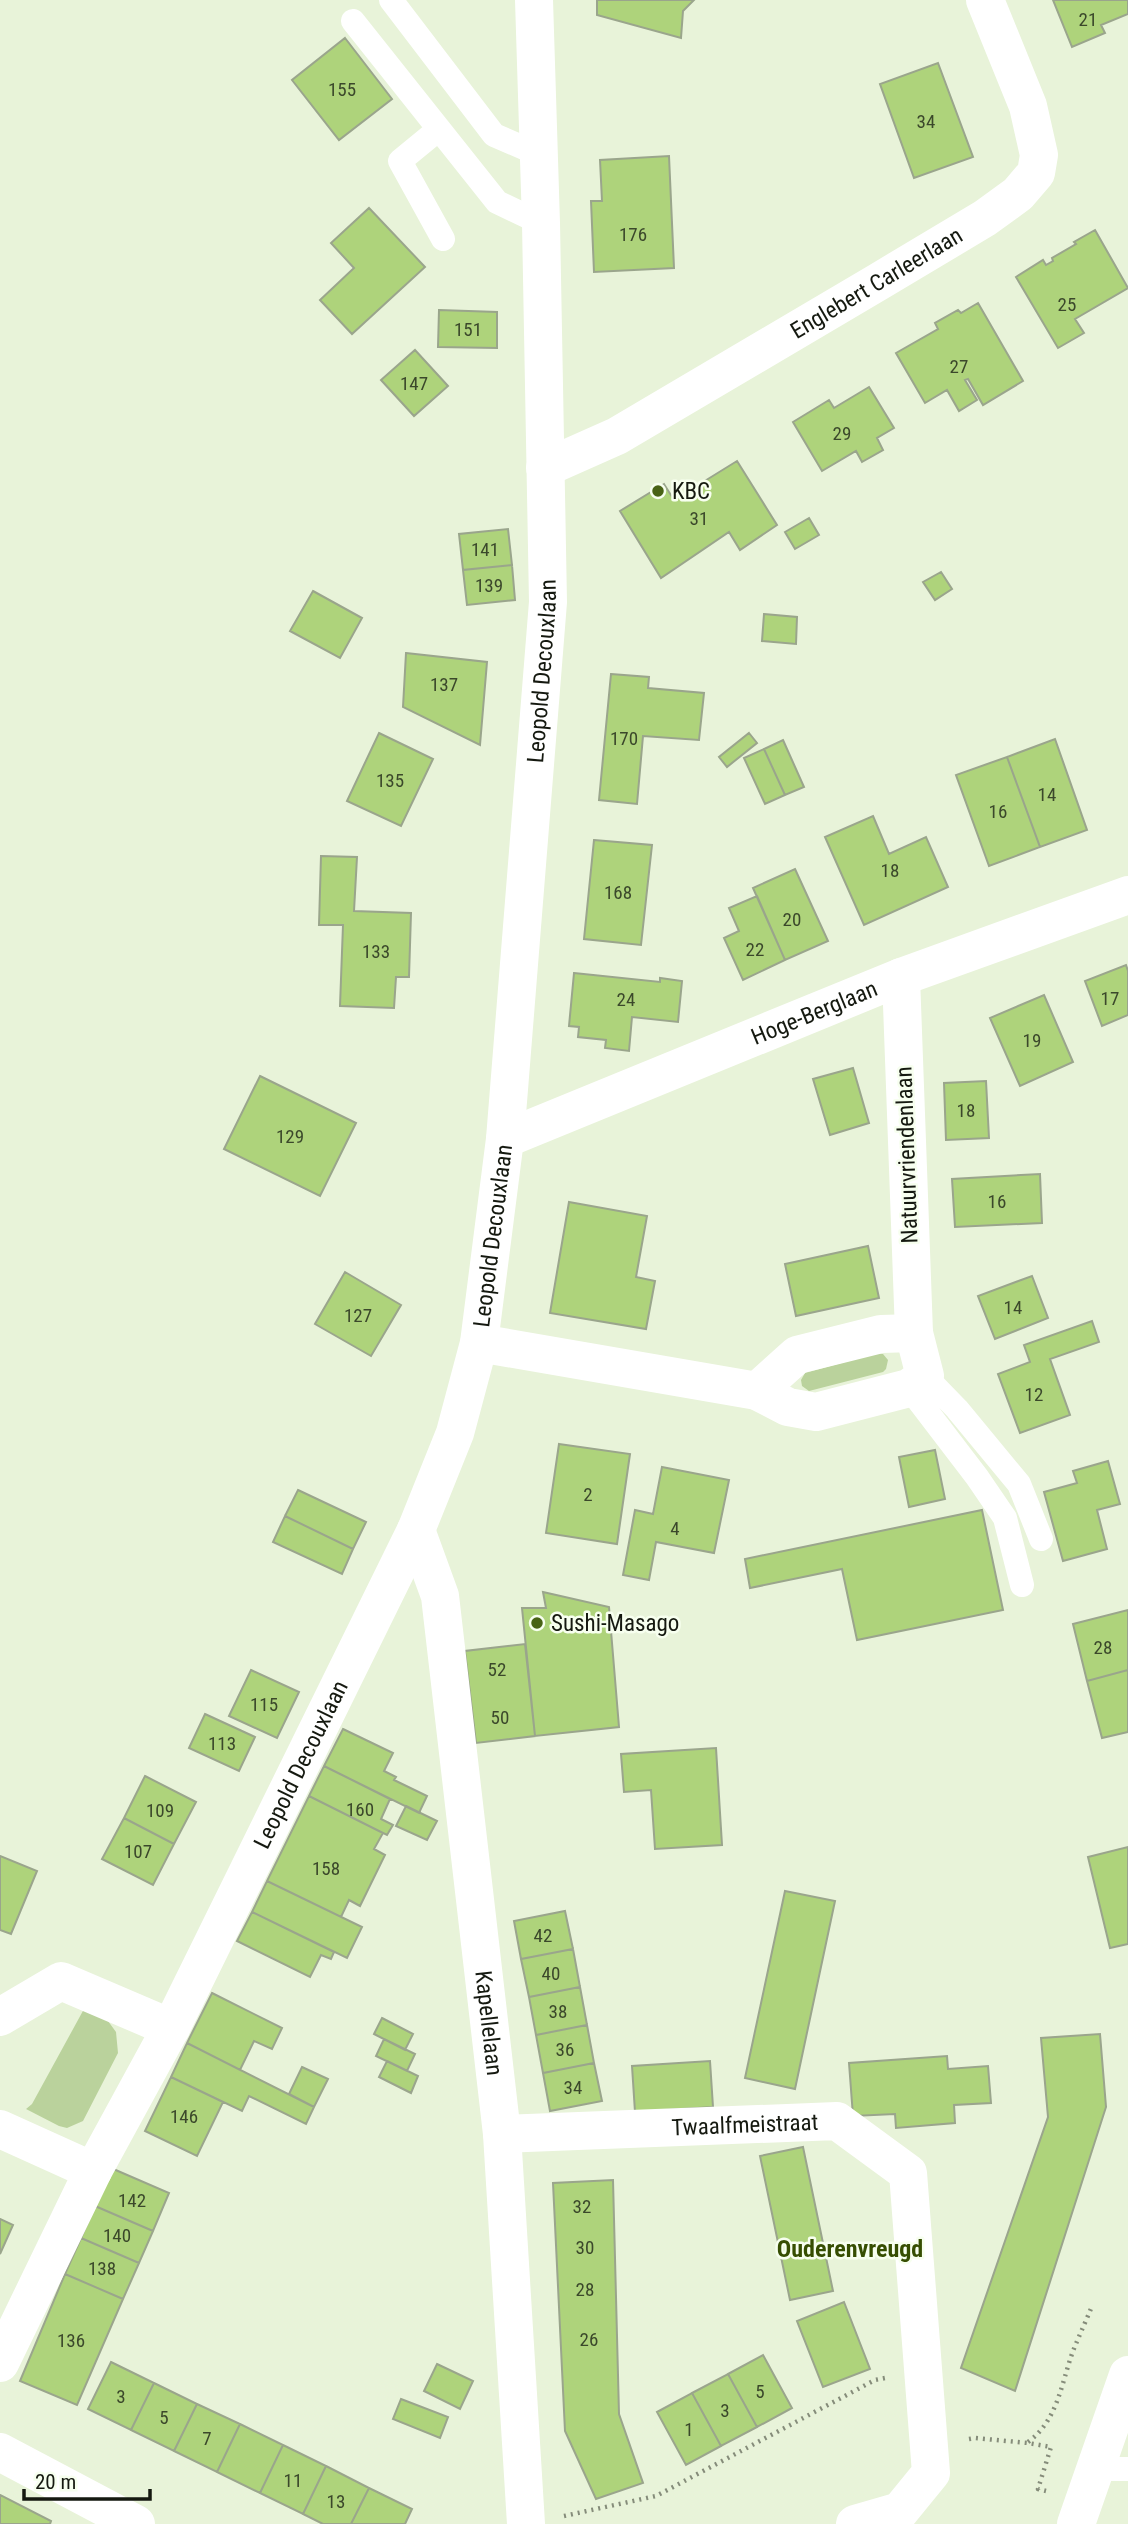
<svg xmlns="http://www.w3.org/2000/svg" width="1128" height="2524" font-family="'Roboto Condensed',sans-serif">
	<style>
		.green { fill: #bad29c }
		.building { fill: #aed37b; stroke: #9aa58c; stroke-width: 2 }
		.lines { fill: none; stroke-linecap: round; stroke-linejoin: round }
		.path { stroke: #858c7a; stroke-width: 4.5; stroke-dasharray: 2 5; stroke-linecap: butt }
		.lane { stroke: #fff; stroke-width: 24 }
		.street { stroke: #fff; stroke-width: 38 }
		.secondary { stroke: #fff; stroke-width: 38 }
		.poi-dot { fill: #486315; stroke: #f7ffef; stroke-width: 2.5 }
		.labels { text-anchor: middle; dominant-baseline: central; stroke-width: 5; stroke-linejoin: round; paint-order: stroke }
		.number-label { font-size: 19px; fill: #3b482b }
		.street-label { font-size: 23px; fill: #151910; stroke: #f7ffef }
		.poi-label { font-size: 23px; fill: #151910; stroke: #f7ffef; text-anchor: start }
		.neighbourhood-label { font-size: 24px; font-weight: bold; fill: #364e02; stroke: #f7ffef }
	</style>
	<rect width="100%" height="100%" fill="#e8f3d9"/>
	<!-- green -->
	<path class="green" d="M878,1353L883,1354L888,1360L886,1369L883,1372L809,1391L802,1386L801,1380L805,1373Z
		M84,2009L108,2021L116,2032L118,2053L83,2121L67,2128L59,2126L26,2109L32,2104Z"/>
	<!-- building -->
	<path class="building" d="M597,0H694L683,11L681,38L597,15Z
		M1053,0H1128V14L1101,25L1105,33L1072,47Z
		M345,38L392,99L339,140L292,80Z
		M938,63L973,157L914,178L880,84Z
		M669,156L674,268L594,272L591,201H602L600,160Z
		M369,208L425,267L352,334L320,300L354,268L331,243Z
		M1095,230L1128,288L1075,319L1084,333L1058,348L1016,277L1043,260L1046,265L1053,261L1052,258L1076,244L1074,242Z
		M978,303L1023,381L983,405L968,379L965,380L977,400L959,411L947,390L925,403L896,353L938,329L935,323L958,310L961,313Z
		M439,310L497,312V348L438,347Z
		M415,350L448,386L414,416L381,380Z
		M869,387L894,428L877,438L883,450L862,462L856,451L822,471L793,422L829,400L834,408Z
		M737,461L777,525L740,550L729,532L661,578L620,511L664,484L674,500Z
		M809,518L819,535L795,549L785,532Z
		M508,529L512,565L463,570L459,534Z
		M512,565L515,600L467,605L463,570Z
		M941,572L952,589L935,600L923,582Z
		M313,591L362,618L340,658L290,631Z
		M764,614L797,617L796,644L762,641Z
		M406,653L487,662L480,745L403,707Z
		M611,674L649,677L648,688L704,693L699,740L643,736L637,804L599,800Z
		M379,733L433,759L401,826L347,801Z
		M749,733L757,743L727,767L719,757Z
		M1055,739L1087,830L1040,847L1007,757Z
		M783,740L804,787L785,795L764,749Z
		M764,749L785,795L765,804L744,758Z
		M1007,757L1040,847L989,866L956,775Z
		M873,816L889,854L926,837L948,887L864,925L825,837Z
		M594,840L652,845L641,945L584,939Z
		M321,856L357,857L354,911L411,913L409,977H396L394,1008L340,1006L343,925H319Z
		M795,869L828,941L785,960L753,888Z
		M757,896L785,960L743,980L724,938L739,931L729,908Z
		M1126,965L1128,971V1015L1102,1026L1085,981Z
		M574,973L660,982V978L682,981L678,1022L632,1017L629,1051L605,1048L606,1040L578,1037L579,1027L569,1026Z
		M1044,995L1073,1062L1020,1086L990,1018Z
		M853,1068L869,1123L830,1135L813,1079Z
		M260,1076L356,1123L320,1196L224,1149Z
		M986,1081L989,1138L946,1140L944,1083Z
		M1040,1174L1042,1223L955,1227L952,1179Z
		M569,1202L647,1216L636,1277L655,1281L646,1329L550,1313Z
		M868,1246L879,1298L796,1316L785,1264Z
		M345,1272L401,1305L371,1356L315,1324Z
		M1032,1276L1048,1318L995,1339L978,1296Z
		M1092,1321L1099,1342L1050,1359L1070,1415L1020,1433L998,1374L1030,1362L1024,1345Z
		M559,1444L630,1454L617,1544L546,1533Z
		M935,1450L945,1499L909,1507L899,1457Z
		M1108,1461L1120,1504L1097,1510L1107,1549L1063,1561L1044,1492L1077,1483L1073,1471Z
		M662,1467L729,1480L714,1553L656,1542L649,1580L623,1575L635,1510L653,1514Z
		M298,1490L366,1522L353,1549L285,1516Z
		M982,1510L1003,1610L857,1640L842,1569L750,1588L745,1559Z
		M285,1516L353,1549L342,1574L273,1542Z
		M543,1592L609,1607L619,1727L535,1736L522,1608H546Z
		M1128,1610V1670L1087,1681L1073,1624Z
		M525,1644L535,1736L476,1743L465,1651Z
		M251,1670L299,1692L277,1738L229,1716Z
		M1128,1670V1732L1102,1738L1087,1681Z
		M205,1714L255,1737L239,1771L189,1748Z
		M343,1729L393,1753L384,1771L396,1777L394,1780L427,1796L419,1813L324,1766Z
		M716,1748L722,1845L655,1849L651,1790L624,1792L621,1754Z
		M324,1766L390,1799L381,1819L393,1825L387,1835L309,1796Z
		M145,1776L196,1802L174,1844L124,1818Z
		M309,1796L383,1833L374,1849L385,1855L360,1906L349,1900L341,1917L267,1881Z
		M406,1806L437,1821L427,1840L396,1826Z
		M124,1818L174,1844L153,1885L102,1859Z
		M1128,1847V1944L1110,1948L1088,1857Z
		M0,1856L37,1871L11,1934L0,1930Z
		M267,1881L362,1927L347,1958L252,1912Z
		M785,1891L835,1901L795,2089L745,2078Z
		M565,1911L573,1949L521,1959L514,1921Z
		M252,1912L334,1952L331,1959L321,1955L310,1977L237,1941Z
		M573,1949L580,1987L529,1997L521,1959Z
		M580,1987L587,2025L536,2035L529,1997Z
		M212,1993L282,2028L272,2049L254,2041L240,2070L187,2043Z
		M382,2018L413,2034L405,2050L374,2034Z
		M587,2025L594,2063L543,2073L536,2035Z
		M1100,2034L1106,2107L1015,2391L961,2368L1048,2117L1041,2038Z
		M384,2039L415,2054L407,2071L376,2056Z
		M187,2043L314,2107L306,2124L249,2096L242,2111L171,2077Z
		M947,2056L948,2069L988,2066L991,2103L954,2105L955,2123L896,2128L895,2114L853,2116L849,2063Z
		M387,2061L418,2076L411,2093L379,2077Z
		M710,2061L713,2107L635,2112L632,2066Z
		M594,2063L602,2101L550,2111L543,2073Z
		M302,2067L328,2079L314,2107L289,2094Z
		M171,2077L223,2102L197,2156L145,2131Z
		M803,2147L833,2291L790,2300L760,2156Z
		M111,2168L169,2193L153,2231L95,2206Z
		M613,2180L619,2414L643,2483L596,2499L565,2431L553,2183Z
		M95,2206L153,2231L139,2263L81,2238Z
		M0,2219L13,2225L0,2254Z
		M81,2238L139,2263L123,2299L65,2274Z
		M65,2274L123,2299L77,2405L20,2381Z
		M844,2302L870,2369L823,2387L797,2321Z
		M763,2355L792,2408L757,2427L728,2374Z
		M111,2362L154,2383L131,2430L88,2409Z
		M437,2364L473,2381L460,2409L424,2391Z
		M728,2374L757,2427L721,2446L692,2393Z
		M154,2383L197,2404L174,2451L131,2430Z
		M692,2393L721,2446L686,2465L657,2412Z
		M401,2399L448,2417L440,2438L393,2419Z
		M197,2404L240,2424L217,2472L174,2451Z
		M240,2424L283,2445L260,2493L217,2472Z
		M283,2445L326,2466L303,2514L260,2493Z
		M326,2466L369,2488L351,2524H323L303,2514Z
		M369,2488L412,2509L405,2524H351Z
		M0,2495L51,2521L50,2524H0Z"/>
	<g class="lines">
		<!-- path -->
		<path class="path" d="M969,2439L975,2438L1028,2443L1051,2447L1038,2489L1046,2491
			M1028,2442C1058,2420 1061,2384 1073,2351C1079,2336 1086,2321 1092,2306
			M564,2516L656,2496L875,2380L885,2378"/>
		<!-- lane -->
		<path class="lane" d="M391,0L494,135L538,154
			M353,21L497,202L541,223
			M439,129L400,161L443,239
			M925,1376L957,1409L1019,1484L1041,1539
			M909,1388L977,1477L1005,1518L1022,1585
			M1095,2469H1128"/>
		<!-- street -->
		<g class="street">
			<path id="s1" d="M545,468L617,436L878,282L985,218L1018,194L1036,173L1039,155L1028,106L985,0"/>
			<path id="s2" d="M505,1139L901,977L1128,895"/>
			<path d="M479,1343L757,1391L788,1407L816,1412L909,1388L925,1376L914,1333L901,977"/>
			<path d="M757,1391L797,1355L881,1334L914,1333"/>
			<path id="s3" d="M416,1530L440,1596L502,2134L526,2524"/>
			<path d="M0,2017L61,1981L171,2028"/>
			<path d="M0,2129L93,2171"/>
			<path id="s4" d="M502,2134L837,2121L908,2173L931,2473L900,2511L855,2524"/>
			<path d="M0,2452L136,2524"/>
			<path d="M1076,2524L1128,2375"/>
		</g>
		<!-- secondary -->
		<path class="secondary" id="s5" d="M0,2363L93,2171L171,2028L416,1530L455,1433L479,1343L505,1139L548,602L541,223L534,0"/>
	</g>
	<!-- markers -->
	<g class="poi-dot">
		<circle cx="658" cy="491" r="7"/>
		<circle cx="537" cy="1623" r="7"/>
	</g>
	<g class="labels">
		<!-- number labels -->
		<g class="number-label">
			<text x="1088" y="19">21</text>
			<text x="342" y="89">155</text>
			<text x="926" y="121">34</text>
			<text x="633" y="234">176</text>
			<text x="1067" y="304">25</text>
			<text x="468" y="329">151</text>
			<text x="959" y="366">27</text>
			<text x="414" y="383">147</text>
			<text x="842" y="433">29</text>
			<text x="699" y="518">31</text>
			<text x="485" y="549">141</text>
			<text x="489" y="585">139</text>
			<text x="444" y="684">137</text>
			<text x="624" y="738">170</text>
			<text x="390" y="780">135</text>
			<text x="1047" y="794">14</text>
			<text x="998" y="811">16</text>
			<text x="890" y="870">18</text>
			<text x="618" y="892">168</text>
			<text x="792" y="919">20</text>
			<text x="755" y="949">22</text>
			<text x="376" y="951">133</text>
			<text x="1110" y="998">17</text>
			<text x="626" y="999">24</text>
			<text x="1032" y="1040">19</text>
			<text x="966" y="1110">18</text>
			<text x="290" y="1136">129</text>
			<text x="997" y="1201">16</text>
			<text x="1013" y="1307">14</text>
			<text x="358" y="1315">127</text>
			<text x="1034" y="1394">12</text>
			<text x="588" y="1494">2</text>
			<text x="675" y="1528">4</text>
			<text x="1103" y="1647">28</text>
			<text x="497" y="1669">52</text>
			<text x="264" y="1704">115</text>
			<text x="500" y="1717">50</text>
			<text x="222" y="1743">113</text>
			<text x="360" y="1809">160</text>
			<text x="160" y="1810">109</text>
			<text x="138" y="1851">107</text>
			<text x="326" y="1868">158</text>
			<text x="543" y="1935">42</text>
			<text x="551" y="1973">40</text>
			<text x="558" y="2011">38</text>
			<text x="565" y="2049">36</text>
			<text x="573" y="2087">34</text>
			<text x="184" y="2116">146</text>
			<text x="132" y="2200">142</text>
			<text x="582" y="2206">32</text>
			<text x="117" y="2235">140</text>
			<text x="585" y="2247">30</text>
			<text x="102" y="2268">138</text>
			<text x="585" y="2289">28</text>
			<text x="589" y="2339">26</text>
			<text x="71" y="2340">136</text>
			<text x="760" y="2391">5</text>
			<text x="121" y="2396">3</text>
			<text x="725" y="2410">3</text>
			<text x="164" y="2417">5</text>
			<text x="689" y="2429">1</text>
			<text x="207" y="2438">7</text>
			<text x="293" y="2480">11</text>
			<text x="336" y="2501">13</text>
		</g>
		<!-- street labels -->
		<g class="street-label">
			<text stroke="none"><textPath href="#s1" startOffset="380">Englebert Carleerlaan</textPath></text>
			<text stroke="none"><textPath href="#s5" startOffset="1804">Leopold Decouxlaan</textPath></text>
			<text stroke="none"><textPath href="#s2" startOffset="334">Hoge-Berglaan</textPath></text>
			<text transform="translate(907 1155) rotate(-92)">Natuurvriendenlaan</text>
			<text stroke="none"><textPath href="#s5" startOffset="1237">Leopold Decouxlaan</textPath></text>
			<text stroke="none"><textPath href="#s5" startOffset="670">Leopold Decouxlaan</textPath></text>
			<text stroke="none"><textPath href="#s3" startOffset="500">Kapellelaan</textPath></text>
			<text stroke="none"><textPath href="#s4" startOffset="243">Twaalfmeistraat</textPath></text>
		</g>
		<!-- poi labels -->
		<g class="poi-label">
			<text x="672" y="491">KBC</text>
			<text x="551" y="1623">Sushi-Masago</text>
		</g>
		<!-- neighbourhood labels -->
		<g class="neighbourhood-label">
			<text x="850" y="2249">Ouderenvreugd</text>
		</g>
	</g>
	<!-- scale -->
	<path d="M24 2489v10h126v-10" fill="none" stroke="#151910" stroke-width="3.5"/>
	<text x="35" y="2489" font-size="21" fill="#151910" stroke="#f7ffef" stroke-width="5" paint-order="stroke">20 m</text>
</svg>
